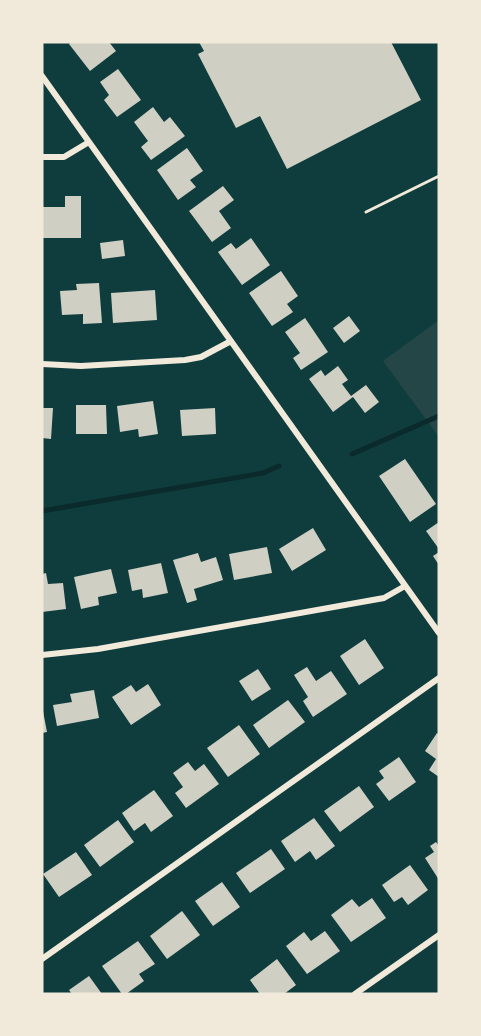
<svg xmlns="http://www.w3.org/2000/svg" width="481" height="1036" font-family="Raleway,sans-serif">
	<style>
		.green { fill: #244646 }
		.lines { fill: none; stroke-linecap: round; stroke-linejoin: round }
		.stream { stroke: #0a2a2b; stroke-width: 5 }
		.building { fill: #cfcfc3 }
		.service { stroke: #f1e9da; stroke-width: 3 }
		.minor { stroke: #f1e9da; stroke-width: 6 }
	</style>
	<rect width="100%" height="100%" fill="#0f3d3e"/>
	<!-- green -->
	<path class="green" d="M439,320V437L383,361Z"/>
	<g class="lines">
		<!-- stream -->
		<path class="stream" d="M352,454L439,416
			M42,511L263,473L279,466"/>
	</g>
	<!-- building -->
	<path class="building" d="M71,42H109L116,51L90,71L69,44Z
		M199,42H391L421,100L287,169L260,116L236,128L198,54L204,51Z
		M118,69L141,100L117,117L104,100L109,95L100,82Z
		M153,107L164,122L170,117L185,136L151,160L141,147L148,141L134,122Z
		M187,148L203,171L190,180L196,187L178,200L157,170Z
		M223,186L234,200L219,211L231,228L212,242L189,211Z
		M65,196H81V238H43V207H65Z
		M251,238L270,265L242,285L218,252L231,243L236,249Z
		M123,240L125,256L102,259L100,243Z
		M281,271L298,296L287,304L293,312L272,326L249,293Z
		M99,283L102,323L83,324V314L62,315L60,291L77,290L76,284Z
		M155,290L157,320L113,323L111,293Z
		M349,316L360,331L344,343L333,328Z
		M305,318L328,352L301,370L293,358L300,353L285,332Z
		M338,366L348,380L342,384L351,396L366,385L379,402L365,413L353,397L333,412L309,379L321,370L325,376Z
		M153,401L158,434L139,437L138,429L120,432L117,406Z
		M76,405H106L107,434H76Z
		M42,408H53L51,439L42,438Z
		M215,408L216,434L182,436L180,410Z
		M405,459L436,504L410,522L379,476Z
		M439,522V549L426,531Z
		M313,528L326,550L292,571L279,549Z
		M267,547L272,573L234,580L229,554Z
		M439,552V565L433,556Z
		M198,553L201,562L216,557L223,580L194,589L197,600L187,603L173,560Z
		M161,563L168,593L143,598L142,589L132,591L128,570Z
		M111,569L117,593L98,597L99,605L81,609L74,577Z
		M46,573L48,584L63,583L66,609L42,612V574Z
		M365,639L384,668L359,685L340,656Z
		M307,667L316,681L331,671L347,694L313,717L303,701L308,697L294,675Z
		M258,669L271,689L252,701L239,681Z
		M148,684L161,705L131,725L112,697L131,685L136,692Z
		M94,690L99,718L57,726L53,705L72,702L70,694Z
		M288,700L305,722L269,748L253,725Z
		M42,706L47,732L42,733Z
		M239,725L260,754L228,777L207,748Z
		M437,733L439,735V777L429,770L436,759L425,751Z
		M399,757L416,782L389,801L376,784L384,778L379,771Z
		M188,762L195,771L204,764L219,784L186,808L175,793L183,787L173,773Z
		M359,786L374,807L340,832L324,811Z
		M154,790L173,816L151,832L145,823L134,831L122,813Z
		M314,818L335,846L316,860L310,851L295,862L281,841Z
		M118,820L134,842L100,867L84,845Z
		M436,842L439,846V880L425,858L434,852L430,846Z
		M271,849L285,869L250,893L236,873Z
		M76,852L92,875L59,897L43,874Z
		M410,865L428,890L408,905L402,897L394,902L382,885Z
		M222,882L240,907L213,926L195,901Z
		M372,898L386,918L351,942L331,915L352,899L359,907Z
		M182,911L200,935L167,959L150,936Z
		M325,931L340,951L307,974L286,946L304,932L311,941Z
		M138,941L155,964L139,974L144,981L126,994H122L102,966Z
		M277,959L296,985L284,994H260L250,980Z
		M89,976L102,994H72L69,990Z"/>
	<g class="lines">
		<!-- service -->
		<path class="service" d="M366,212L439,176"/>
		<!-- minor -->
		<path class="minor" d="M42,76L439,633
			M42,157H64L89,142
			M42,364L81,366L185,360L201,357L231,341
			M42,655L98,649L384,598L405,586
			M42,959L439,678
			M355,994L439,935"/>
	</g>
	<!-- border -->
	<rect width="481" height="1036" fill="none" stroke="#f1e9da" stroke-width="87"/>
</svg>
